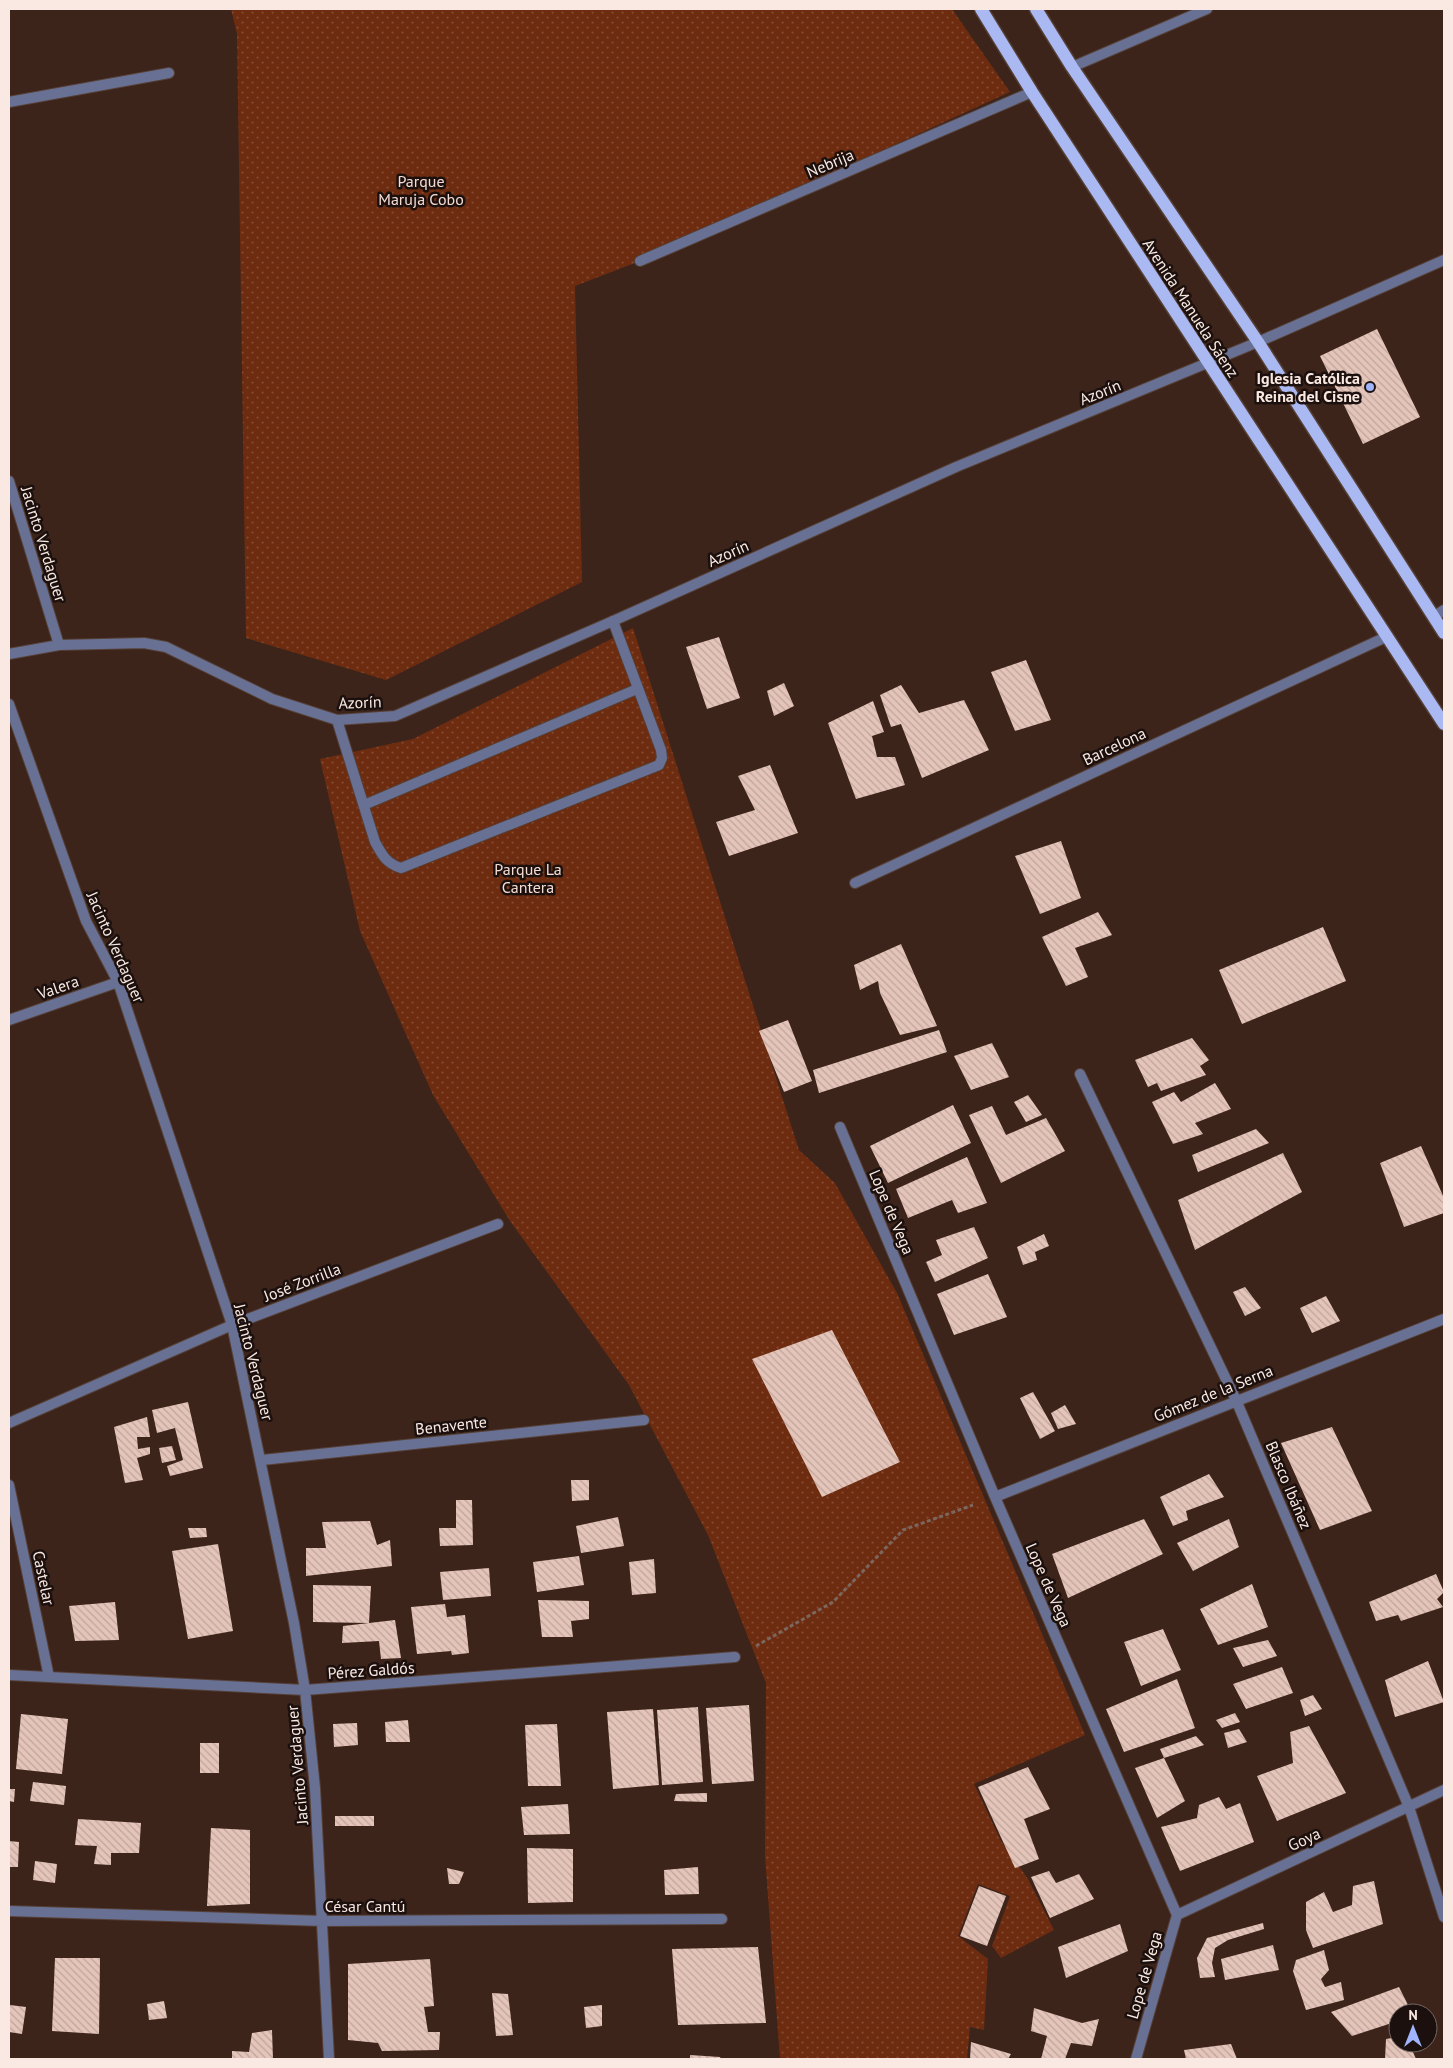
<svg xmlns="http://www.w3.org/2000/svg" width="1453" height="2068" font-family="'PT Sans',sans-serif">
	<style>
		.green { fill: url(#green-dots) }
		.building { fill: url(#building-back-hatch) }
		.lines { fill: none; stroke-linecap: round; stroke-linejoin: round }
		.lane-casing { stroke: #564037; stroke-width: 12 }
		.street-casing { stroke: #564037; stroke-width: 12 }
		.primary-casing { stroke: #564037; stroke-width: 15 }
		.path { stroke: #7c675e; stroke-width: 3; stroke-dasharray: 4 2.5; stroke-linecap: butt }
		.lane { stroke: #687194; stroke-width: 10 }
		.street { stroke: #687194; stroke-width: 10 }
		.primary { stroke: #aab9f2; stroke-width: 12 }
		.poi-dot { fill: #a0b3fd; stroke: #1b100d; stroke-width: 2 }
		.labels { text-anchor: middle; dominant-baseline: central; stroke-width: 5; stroke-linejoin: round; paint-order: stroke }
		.street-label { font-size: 16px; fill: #f9e9e2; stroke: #1b100d }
		.park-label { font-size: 16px; fill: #f5dcd3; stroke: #1b100d }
		.poi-label { font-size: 16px; font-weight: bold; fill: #f9e9e2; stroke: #1b100d; text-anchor: end }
	</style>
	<defs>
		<pattern id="green-dots" width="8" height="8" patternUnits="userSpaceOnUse" patternTransform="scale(1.25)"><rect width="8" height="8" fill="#6d2b0f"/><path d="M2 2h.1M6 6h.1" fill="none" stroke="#834a32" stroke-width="1.8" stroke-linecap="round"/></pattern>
		<pattern id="building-back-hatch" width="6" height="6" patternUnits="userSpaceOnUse" patternTransform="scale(1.25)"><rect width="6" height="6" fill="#e5c5ba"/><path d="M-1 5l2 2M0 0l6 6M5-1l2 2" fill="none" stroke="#bea59c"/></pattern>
	</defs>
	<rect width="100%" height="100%" fill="#3c241b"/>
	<!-- green -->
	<path class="green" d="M231,9H952L1010,92L640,261L575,286L582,582L386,680L246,638L237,34Z
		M633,628L799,1150L835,1183L897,1293L1085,1735L974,1784L1001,1841L1028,1879L1054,1930L1001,1958L992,1946L1010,1896L978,1884L958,1936L988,1959L984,2030L970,2027L967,2059H780L765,1856L766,1683L708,1535L629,1385L510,1221L433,1095L360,931L320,759L413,739Z"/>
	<!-- building -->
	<path class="building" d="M1377,329L1420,417L1363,444L1320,356Z
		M719,637L740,698L707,709L686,647Z
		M1026,660L1051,720L1015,731L991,672Z
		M784,683L794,706L774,716L767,691Z
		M901,685L919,713L964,700L989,750L922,778L901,724L891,727L880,695Z
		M873,701L884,732L872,736L877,757H895L905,785L856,799L828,723Z
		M770,765L798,833L729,856L716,822L755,810L738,776Z
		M1061,841L1081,898L1040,914L1015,856Z
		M1098,912L1112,935L1075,948L1088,977L1066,986L1042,937Z
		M1323,927L1346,981L1242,1024L1219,970Z
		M901,944L937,1026L900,1035L880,993L878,981L860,990L854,965Z
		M788,1020L812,1081L784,1092L759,1031Z
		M939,1030L947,1052L819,1093L813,1070Z
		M1192,1038L1209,1060L1200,1066L1206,1075L1161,1091L1157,1083L1148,1087L1135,1060Z
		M992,1043L1009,1077L971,1090L954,1056Z
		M1215,1083L1231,1109L1195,1123L1203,1134L1173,1144L1152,1102L1174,1092L1181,1102Z
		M1028,1095L1042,1115L1026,1122L1014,1102Z
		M953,1105L971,1143L888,1183L870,1146Z
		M992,1106L1006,1135L1046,1118L1065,1151L1001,1183L969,1115Z
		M1256,1129L1269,1143L1198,1172L1192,1155Z
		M1421,1146L1444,1198V1213L1404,1227L1380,1163Z
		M1283,1153L1302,1192L1195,1250L1178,1200Z
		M967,1157L987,1203L958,1213L952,1200L908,1218L896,1189Z
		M974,1227L988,1258L935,1282L926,1262L942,1255L936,1240Z
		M1044,1234L1049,1246L1035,1252L1037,1260L1023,1265L1017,1247Z
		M988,1274L1007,1317L954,1335L937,1294Z
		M1245,1287L1261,1308L1245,1316L1233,1292Z
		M1326,1296L1340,1321L1312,1333L1300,1308Z
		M832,1330L900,1462L822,1497L752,1359Z
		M1033,1392L1055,1431L1040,1439L1020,1398Z
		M188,1402L203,1468L170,1476L167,1466L183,1460L175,1428L157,1433L152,1410Z
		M1065,1405L1076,1424L1058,1429L1051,1413Z
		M147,1417L150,1437H137L138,1449L150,1447V1454L137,1458L143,1480L125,1483L114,1427Z
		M1332,1427L1372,1511L1320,1530L1281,1443Z
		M172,1446L176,1460L162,1463L159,1448Z
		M1209,1474L1224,1497L1186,1511L1188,1520L1173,1526L1160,1497Z
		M571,1480H589V1500L572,1501Z
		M456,1500H472L473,1545L440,1546L439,1528H456Z
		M618,1517L624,1546L581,1553L576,1526Z
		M1144,1519L1163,1554L1068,1598L1052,1554Z
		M1229,1519L1239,1547L1193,1571L1177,1543Z
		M370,1521L377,1545L390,1540L392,1566L306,1576V1548H326L322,1522Z
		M188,1528H206L207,1537L190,1538Z
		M218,1544L233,1631L188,1639L172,1551Z
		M579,1556L584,1585L537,1592L533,1562Z
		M654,1559L656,1593L632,1595L629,1562Z
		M489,1568L491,1596L443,1600L440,1572Z
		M1436,1574L1444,1592L1437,1599L1443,1607L1401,1621L1398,1615L1376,1621L1369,1602Z
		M1252,1584L1268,1627L1218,1645L1200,1609Z
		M313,1585L371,1586L369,1623L313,1622Z
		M538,1600L589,1601V1619L571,1621L573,1637H542Z
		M115,1602L119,1640L75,1641L69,1606Z
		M445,1604L447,1617L465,1615L469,1653L452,1655L451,1651L417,1654L411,1607Z
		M395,1620L401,1658L381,1659L379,1641L342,1643L343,1626Z
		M1163,1629L1181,1670L1141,1686L1124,1642Z
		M1268,1640L1277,1656L1243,1667L1233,1648Z
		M1428,1661L1444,1702L1395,1717L1385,1680Z
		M1282,1667L1293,1693L1246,1709L1233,1684Z
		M1177,1679L1195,1728L1124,1752L1106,1709Z
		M1313,1695L1322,1709L1305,1716L1300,1700Z
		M749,1705L754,1781L712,1784L706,1708Z
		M698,1707L703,1782L662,1785L657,1710Z
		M653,1709L659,1785L613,1789L607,1712Z
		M1235,1713L1240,1722L1222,1728L1216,1720Z
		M21,1714L68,1719L62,1774L16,1769Z
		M408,1720L410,1742H386L385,1722Z
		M357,1723L358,1745L334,1747L333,1724Z
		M557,1724L561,1786H528L525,1725Z
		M1309,1726L1346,1793L1277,1821L1257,1776L1293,1763L1290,1732Z
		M1239,1729L1247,1742L1228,1748L1224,1733Z
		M1196,1736L1204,1745L1164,1758L1160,1749Z
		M200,1743H219V1773H200Z
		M1164,1758L1185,1801L1157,1818L1135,1768Z
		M1028,1767L1050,1809L1024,1819L1039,1859L1015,1868L978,1787Z
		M33,1782L66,1786L64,1805L30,1801Z
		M9,1789H15L14,1802L9,1801Z
		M707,1793V1802L674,1801L676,1794Z
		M1219,1797L1226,1809L1240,1803L1254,1842L1180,1871L1161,1827L1197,1818L1199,1805Z
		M568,1804L570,1834L524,1835L521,1807Z
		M335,1816H374V1826H335Z
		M78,1819L141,1823L139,1853H111V1865L94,1864L97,1846L75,1845Z
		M211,1828L250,1830V1904L207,1906Z
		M9,1841L19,1842L18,1867H9Z
		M527,1848L573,1849V1902L528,1903Z
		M35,1861L57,1864L55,1883L33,1880Z
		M698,1867L699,1894L665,1895L664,1870Z
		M447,1868L464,1872L459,1884H449Z
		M1049,1871L1056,1883L1079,1874L1094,1899L1050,1918L1031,1877Z
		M1374,1881L1383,1924L1313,1948L1306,1930V1902L1324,1892L1333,1912L1352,1905L1353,1886Z
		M979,1886L1006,1896L987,1946L960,1936Z
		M1263,1923L1264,1929L1228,1940L1215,1948L1212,1963L1215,1977L1200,1978L1197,1958L1207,1938Z
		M1120,1924L1128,1951L1066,1978L1058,1947Z
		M1273,1945L1279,1970L1225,1980L1221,1959Z
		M758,1947L766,2023L678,2025L672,1949Z
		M1324,1950L1329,1970L1321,1979L1325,1987L1341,1982L1344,2000L1306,2010L1293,1971L1296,1960Z
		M55,1958H100L99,2034L52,2031Z
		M430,1959L434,2006L424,2007L428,2032H440L439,2050L382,2051L378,2043L348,2040V1964Z
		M1399,1987L1412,2013H1398V2021L1352,2036L1331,2012Z
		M492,1993L508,1994L513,2035L496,2036Z
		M164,2001L167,2018L149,2020L147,2004Z
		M10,2005L26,2007L22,2034L9,2032Z
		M602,2005V2026L586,2028L584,2007Z
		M1034,2008L1082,2023L1099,2019L1092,2046L1071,2043L1065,2059H1041L1047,2036L1031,2031Z
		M272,2030L273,2059H232V2051L249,2052L252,2033Z
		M1398,2037V2043H1409L1416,2059H1385L1386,2039Z
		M971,2042L1011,2054L1008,2059H970Z
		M1231,2044L1237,2059H1186L1184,2050Z
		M690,2055L720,2057L721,2059H690Z"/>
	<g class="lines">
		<defs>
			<path id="lane" d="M337,720L375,842C382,855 386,863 401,868L659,765L662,758L661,750L613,621
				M364,805L637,689"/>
			<path id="street" d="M1072,67L1207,9
				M9,102L169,73
				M640,261L1032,92
				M9,481L59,645
				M1433,617L1444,610
				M9,654L59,645L144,643L166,647L272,699L337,720L395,716L613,621L956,467L1258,342L1444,260
				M9,704L86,921L118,982L232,1325L294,1623L305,1690L315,1788L329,2059
				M855,883L1386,637
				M9,1020L118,982
				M1080,1074L1236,1400L1409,1807L1444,1917
				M840,1127L995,1497L1177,1915L1136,2059
				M9,1423L232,1325L498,1224
				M262,1460L644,1420
				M9,1485L49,1677
				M995,1497L1444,1319
				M9,1675L305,1690L735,1657
				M9,1911L323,1921L722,1919
				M1177,1915L1444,1790"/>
			<path id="primary" d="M981,9L1032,92L1444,724
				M1036,9L1072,67L1258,342L1444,633"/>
		</defs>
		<!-- lane casing -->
		<use href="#lane" class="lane-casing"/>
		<!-- street casing -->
		<use href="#street" class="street-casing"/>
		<!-- primary casing -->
		<use href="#primary" class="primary-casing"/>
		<!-- path -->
		<path class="path" d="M756,1646L833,1602L903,1530L973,1505"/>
		<!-- lane -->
		<use href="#lane" class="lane"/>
		<!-- street -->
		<use href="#street" class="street"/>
		<!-- primary -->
		<use href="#primary" class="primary"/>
	</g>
	<!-- markers -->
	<circle class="poi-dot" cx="1370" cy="387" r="5"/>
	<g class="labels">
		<!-- street labels -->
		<g class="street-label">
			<text transform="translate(830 163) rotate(-23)">Nebrija</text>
			<text transform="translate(1191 308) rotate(57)">Avenida Manuela Sáenz</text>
			<text transform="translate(1100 392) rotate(-22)">Azorín</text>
			<text transform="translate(44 544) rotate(73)">Jacinto Verdaguer</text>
			<text transform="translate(728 553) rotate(-24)">Azorín</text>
			<text transform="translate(360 702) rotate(-2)">Azorín</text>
			<text transform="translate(1114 746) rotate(-25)">Barcelona</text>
			<text transform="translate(116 947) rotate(66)">Jacinto Verdaguer</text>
			<text transform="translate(58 987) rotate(-19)">Valera</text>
			<text transform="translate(892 1212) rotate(67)">Lope de Vega</text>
			<text transform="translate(302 1282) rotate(-21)">José Zorrilla</text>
			<text transform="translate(254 1362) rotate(76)">Jacinto Verdaguer</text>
			<text transform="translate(1213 1393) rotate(-22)">Gómez de la Serna</text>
			<text transform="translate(451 1425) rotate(-6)">Benavente</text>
			<text transform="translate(1289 1485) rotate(67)">Blasco Ibáñez</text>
			<text transform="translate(44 1578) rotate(78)">Castelar</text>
			<text transform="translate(1049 1585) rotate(66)">Lope de Vega</text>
			<text transform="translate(371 1670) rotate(-4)">Pérez Galdós</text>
			<text transform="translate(297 1765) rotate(-95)">Jacinto Verdaguer</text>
			<text transform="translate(1304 1839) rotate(-25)">Goya</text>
			<text x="365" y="1906">César Cantú</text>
			<text transform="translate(1144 1975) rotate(-74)">Lope de Vega</text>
		</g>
		<!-- park labels -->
		<g class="park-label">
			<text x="421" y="181">Parque<tspan x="421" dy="18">Maruja Cobo</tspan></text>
			<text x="528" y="869">Parque La<tspan x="528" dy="18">Cantera</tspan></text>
		</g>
		<!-- poi labels -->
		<g class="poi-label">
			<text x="1360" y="378">Iglesia Católica<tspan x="1360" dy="18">Reina del Cisne</tspan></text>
		</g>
	</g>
	<!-- border -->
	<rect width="1453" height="2068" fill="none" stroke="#f9e9e2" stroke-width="20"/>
	<!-- north arrow -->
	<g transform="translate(1413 2028)"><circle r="24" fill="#1b100d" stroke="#746762"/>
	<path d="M0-4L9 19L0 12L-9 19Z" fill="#a0b3fd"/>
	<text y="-8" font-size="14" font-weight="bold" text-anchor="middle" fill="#f9e9e2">N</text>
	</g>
</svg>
